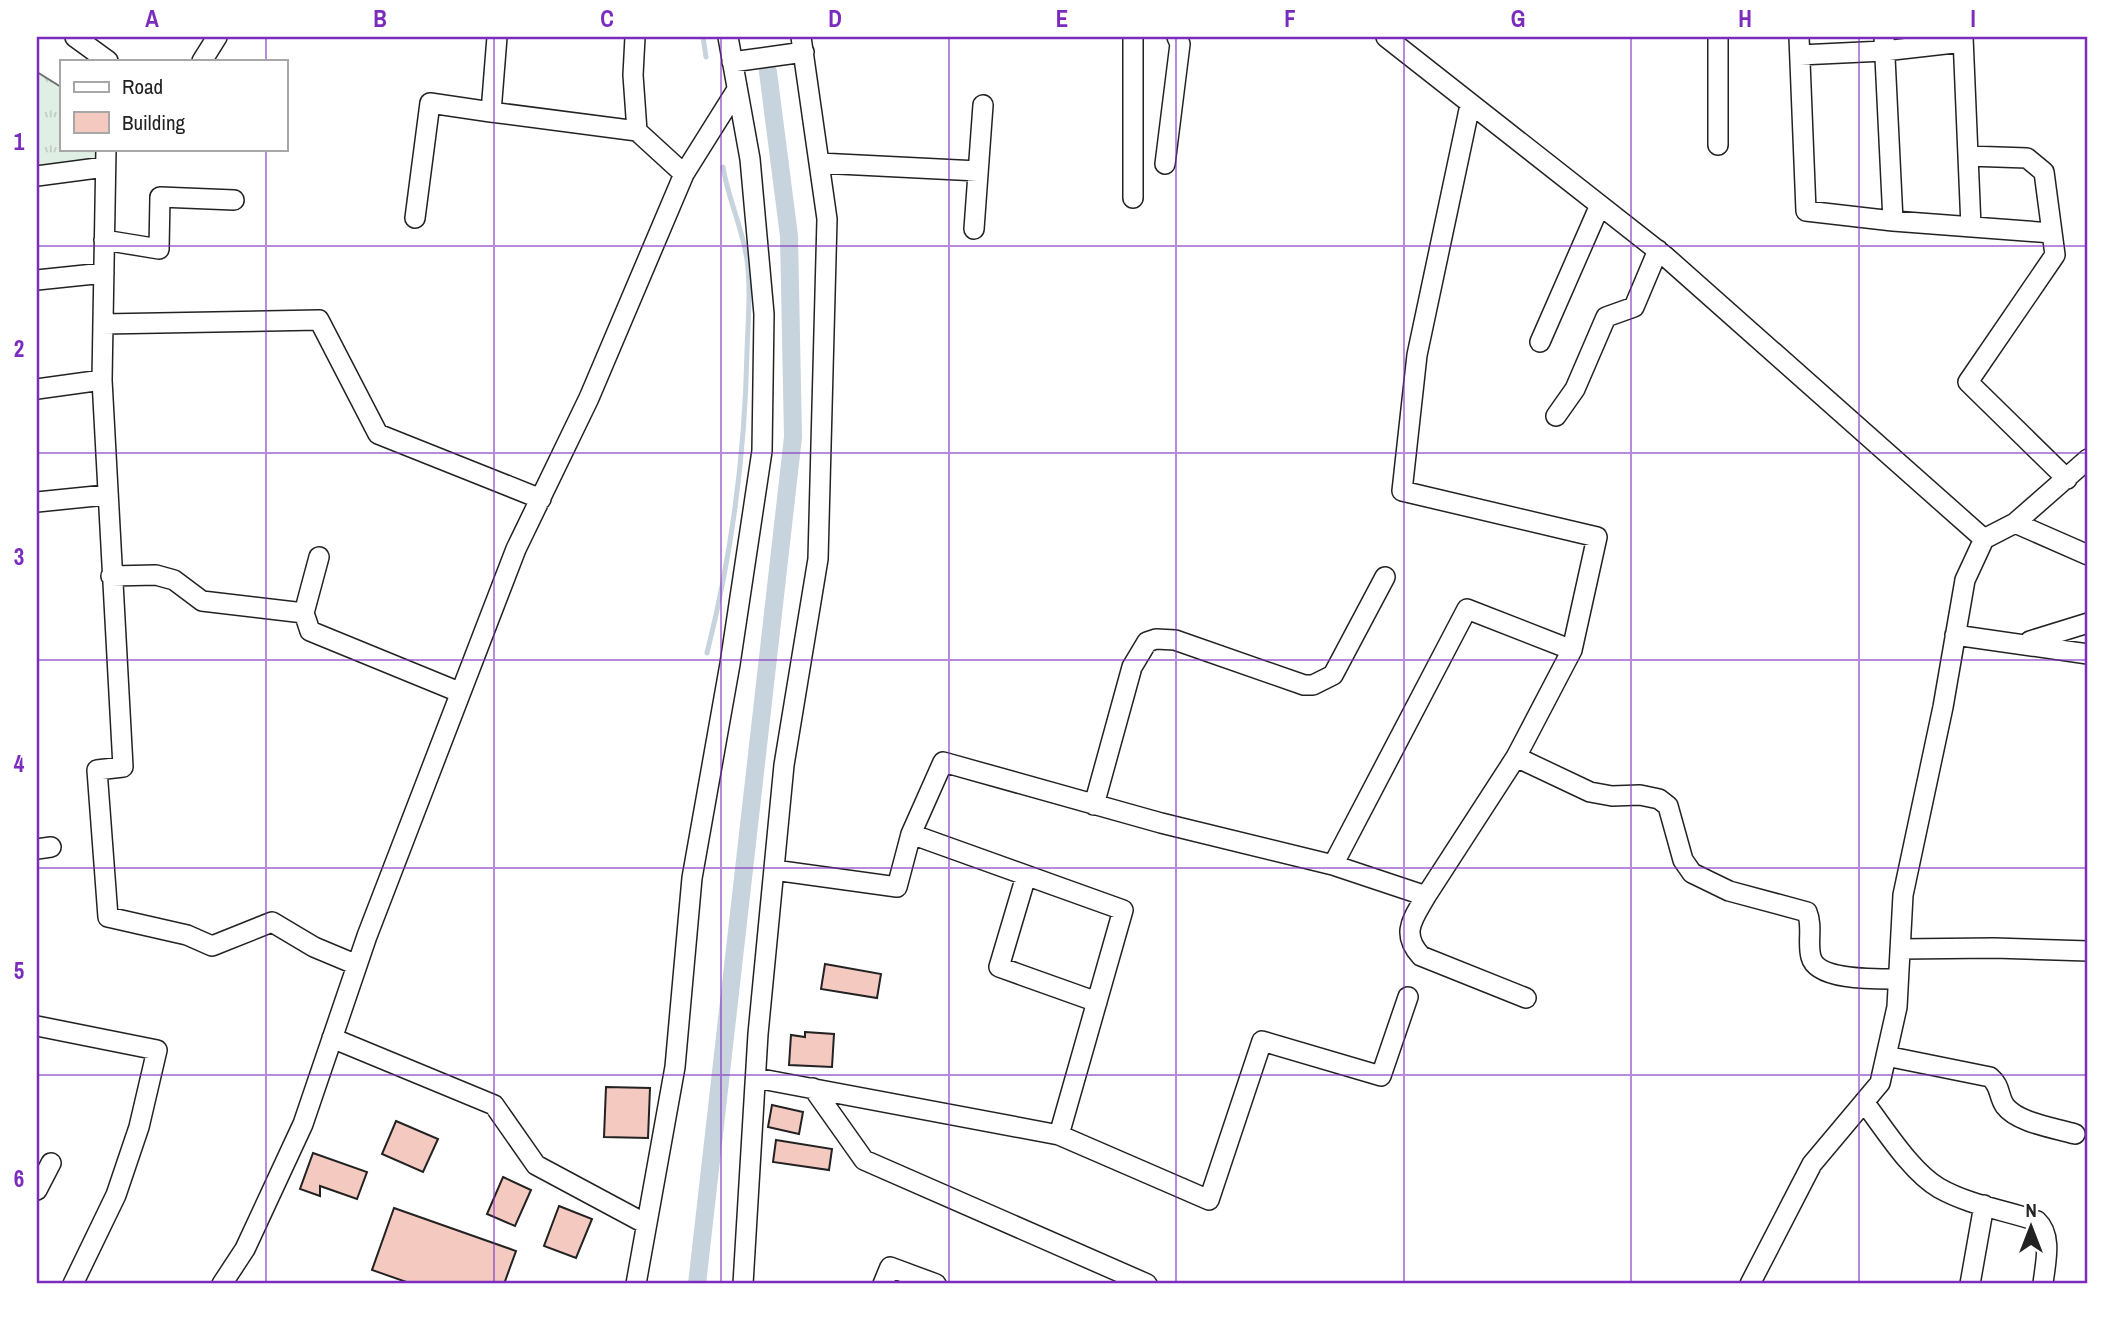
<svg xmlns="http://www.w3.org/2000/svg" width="2125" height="1321" font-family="'Archivo Narrow',sans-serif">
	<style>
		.park { fill: url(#park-tufts); stroke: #6f6f6f; stroke-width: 2 }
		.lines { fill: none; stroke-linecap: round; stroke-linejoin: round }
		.stream { stroke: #c7d3dd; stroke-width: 5 }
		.canal { stroke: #c7d3dd; stroke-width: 18 }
		.building { fill: #f3c9c0; stroke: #222; stroke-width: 2 }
		.minor-casing { stroke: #222; stroke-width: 22 }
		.minor { stroke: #fff; stroke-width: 19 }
		.grid { fill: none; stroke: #7b2cbf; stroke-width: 2; stroke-opacity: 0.55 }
		.neatline { fill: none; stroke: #7b2cbf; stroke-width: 2.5 }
		.grid-label { font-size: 23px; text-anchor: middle; font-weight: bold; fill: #7b2cbf }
	</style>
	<defs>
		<pattern id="park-tufts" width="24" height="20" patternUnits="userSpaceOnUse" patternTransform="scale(1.75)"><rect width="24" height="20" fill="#e0efe3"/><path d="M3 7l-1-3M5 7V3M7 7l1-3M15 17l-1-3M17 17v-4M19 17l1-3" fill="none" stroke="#c0cdc2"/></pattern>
	</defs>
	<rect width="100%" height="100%" fill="#fff"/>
	<!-- park -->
	<path class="park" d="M37,72L61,87V149H106L105,167L37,176Z"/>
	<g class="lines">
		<!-- stream -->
		<path class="stream" d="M703,37L706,57
			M707,653C732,554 745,452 747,351C748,321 751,290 747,260C743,229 728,199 723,167"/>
		<!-- canal -->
		<path class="canal" d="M697,1284L793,437L789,236L768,72"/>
	</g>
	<!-- building -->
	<path class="building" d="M825,964L881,974L877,998L821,989Z
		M805,1032L834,1034L832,1067L789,1065L791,1035L805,1037Z
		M606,1087L650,1088L648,1138L604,1137Z
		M772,1105L803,1112L799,1134L768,1127Z
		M396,1121L438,1139L423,1172L382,1154Z
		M776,1140L832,1149L829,1170L773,1162Z
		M313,1153L367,1172L357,1199L320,1186V1196L300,1189Z
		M503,1177L531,1190L515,1226L487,1214Z
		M559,1206L592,1219L576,1258L544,1246Z
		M394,1208L516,1251L504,1284H412L372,1270Z"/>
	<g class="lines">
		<defs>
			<path id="minor" d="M75,37L108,61
				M497,37L491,112L637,131L684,174
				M635,37L633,75L637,131
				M1133,37V198
				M1386,37L1666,257L1984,539L2015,523L2088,555
				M1718,37V145
				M1799,37L1806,211L1893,221L2052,233
				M1884,37L1893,221
				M1963,37L1971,227
				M1800,55L1884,51L1963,42
				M202,61L217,37
				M732,62L804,52
				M1470,105L1417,355L1402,491L1597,537L1572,650L1516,757
				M106,149L102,380L123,767L97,770L108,917L187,935L212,946L272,922L314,947L357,965
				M1968,156L2027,158L2044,172L2055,255L1968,382L2067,479
				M819,163L978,171
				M1165,164L1180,44L1177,37
				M37,176L105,167
				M415,218L430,103L491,112
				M974,229L983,105
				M104,240L159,249L160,197L234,200
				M37,280L104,273
				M103,324L319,320L378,434L541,499
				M1540,342L1600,205
				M37,389L102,380
				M1556,416L1575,389L1606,317L1634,307L1658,250
				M37,502L106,495
				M2015,523L2088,459
				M319,557L304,613L310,631L459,692
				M111,576L156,575L174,580L202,601L304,613
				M1955,635L2088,654
				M2030,641L2088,623
				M1094,805L1132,667L1147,642L1156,639L1175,640L1304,685H1313L1333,675L1385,577
				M911,834L943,762L1161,823L1333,865L1467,609L1572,650
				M37,849L51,847
				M1333,865L1426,896L1516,757L1590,792L1612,796L1640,795L1659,799L1668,806L1683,860L1692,873L1729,891L1807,912C1813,926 1807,943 1811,957C1817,981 1878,979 1898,979
				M1026,876L999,967L1097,1002
				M1426,896C1413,919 1400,933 1421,956L1526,998
				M1900,949L1994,948L2088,951
				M37,1026L157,1050L139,1127L116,1195L73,1284
				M332,1038L494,1105L536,1165L646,1224
				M1886,1056L1990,1077C2001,1086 1998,1096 2005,1106C2018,1123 2055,1128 2075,1134
				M756,1078L1059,1135L1123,910L911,834L897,887L774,870
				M813,1088L864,1160L1147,1284
				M1864,1102C1884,1128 1911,1172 1939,1188C1969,1205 2004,1210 2037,1221C2053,1236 2045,1264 2043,1284
				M1059,1135L1209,1200L1262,1041L1381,1076L1408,997
				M37,1190L51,1163
				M222,1284L245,1249L303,1124L367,936L516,549L589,398L684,174L736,91
				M636,1284L675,1067L692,878L730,664L762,451L764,314L750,159L728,37
				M743,1284L758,1034L784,765L818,559L827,219L801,37
				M883,1284L890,1267L936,1284
				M1750,1284L1812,1164L1880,1083L1897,1007L1903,895L1943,707L1965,580L1984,539
				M1970,1284L1984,1205"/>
		</defs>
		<!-- minor casing -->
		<use href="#minor" class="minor-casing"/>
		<!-- minor -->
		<use href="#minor" class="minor"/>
	</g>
	<!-- grid -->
	<path class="grid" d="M266,37V61M494,37V1284M721,37V1284M949,37V1284M1176,37V1284M1404,37V1284M1631,37V1284M1859,37V1284M266,149V1284M37,246H2088M37,453H2088M37,660H2088M37,868H2088M37,1075H2088"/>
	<!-- border -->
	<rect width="2125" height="1321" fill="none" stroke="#ffffff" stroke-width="77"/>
	<!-- legend -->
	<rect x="60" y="60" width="228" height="91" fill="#ffffff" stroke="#a7a7a7" stroke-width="2"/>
	<rect x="74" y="82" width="35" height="10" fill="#ffffff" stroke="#a7a7a7" stroke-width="2"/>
	<text x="122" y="94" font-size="21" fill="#222222">Road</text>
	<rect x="74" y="112" width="35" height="21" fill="#f3c9c0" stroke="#a7a7a7" stroke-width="2"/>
	<text x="122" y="130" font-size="21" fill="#222222">Building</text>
	<!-- north arrow -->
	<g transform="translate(2031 1227)" stroke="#ffffff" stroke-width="5" paint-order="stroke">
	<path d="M0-5L12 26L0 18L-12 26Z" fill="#222222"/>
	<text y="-10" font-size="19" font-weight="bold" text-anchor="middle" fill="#222222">N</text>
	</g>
	<rect x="38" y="38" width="2048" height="1244" class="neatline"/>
	<g class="grid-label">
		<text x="152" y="27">A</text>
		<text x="380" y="27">B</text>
		<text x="607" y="27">C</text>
		<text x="835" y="27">D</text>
		<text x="1062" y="27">E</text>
		<text x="1290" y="27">F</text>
		<text x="1518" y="27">G</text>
		<text x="1745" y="27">H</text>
		<text x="1973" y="27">I</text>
		<text x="19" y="150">1</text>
		<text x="19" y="357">2</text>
		<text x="19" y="565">3</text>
		<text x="19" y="772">4</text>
		<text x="19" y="979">5</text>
		<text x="19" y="1187">6</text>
	</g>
</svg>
